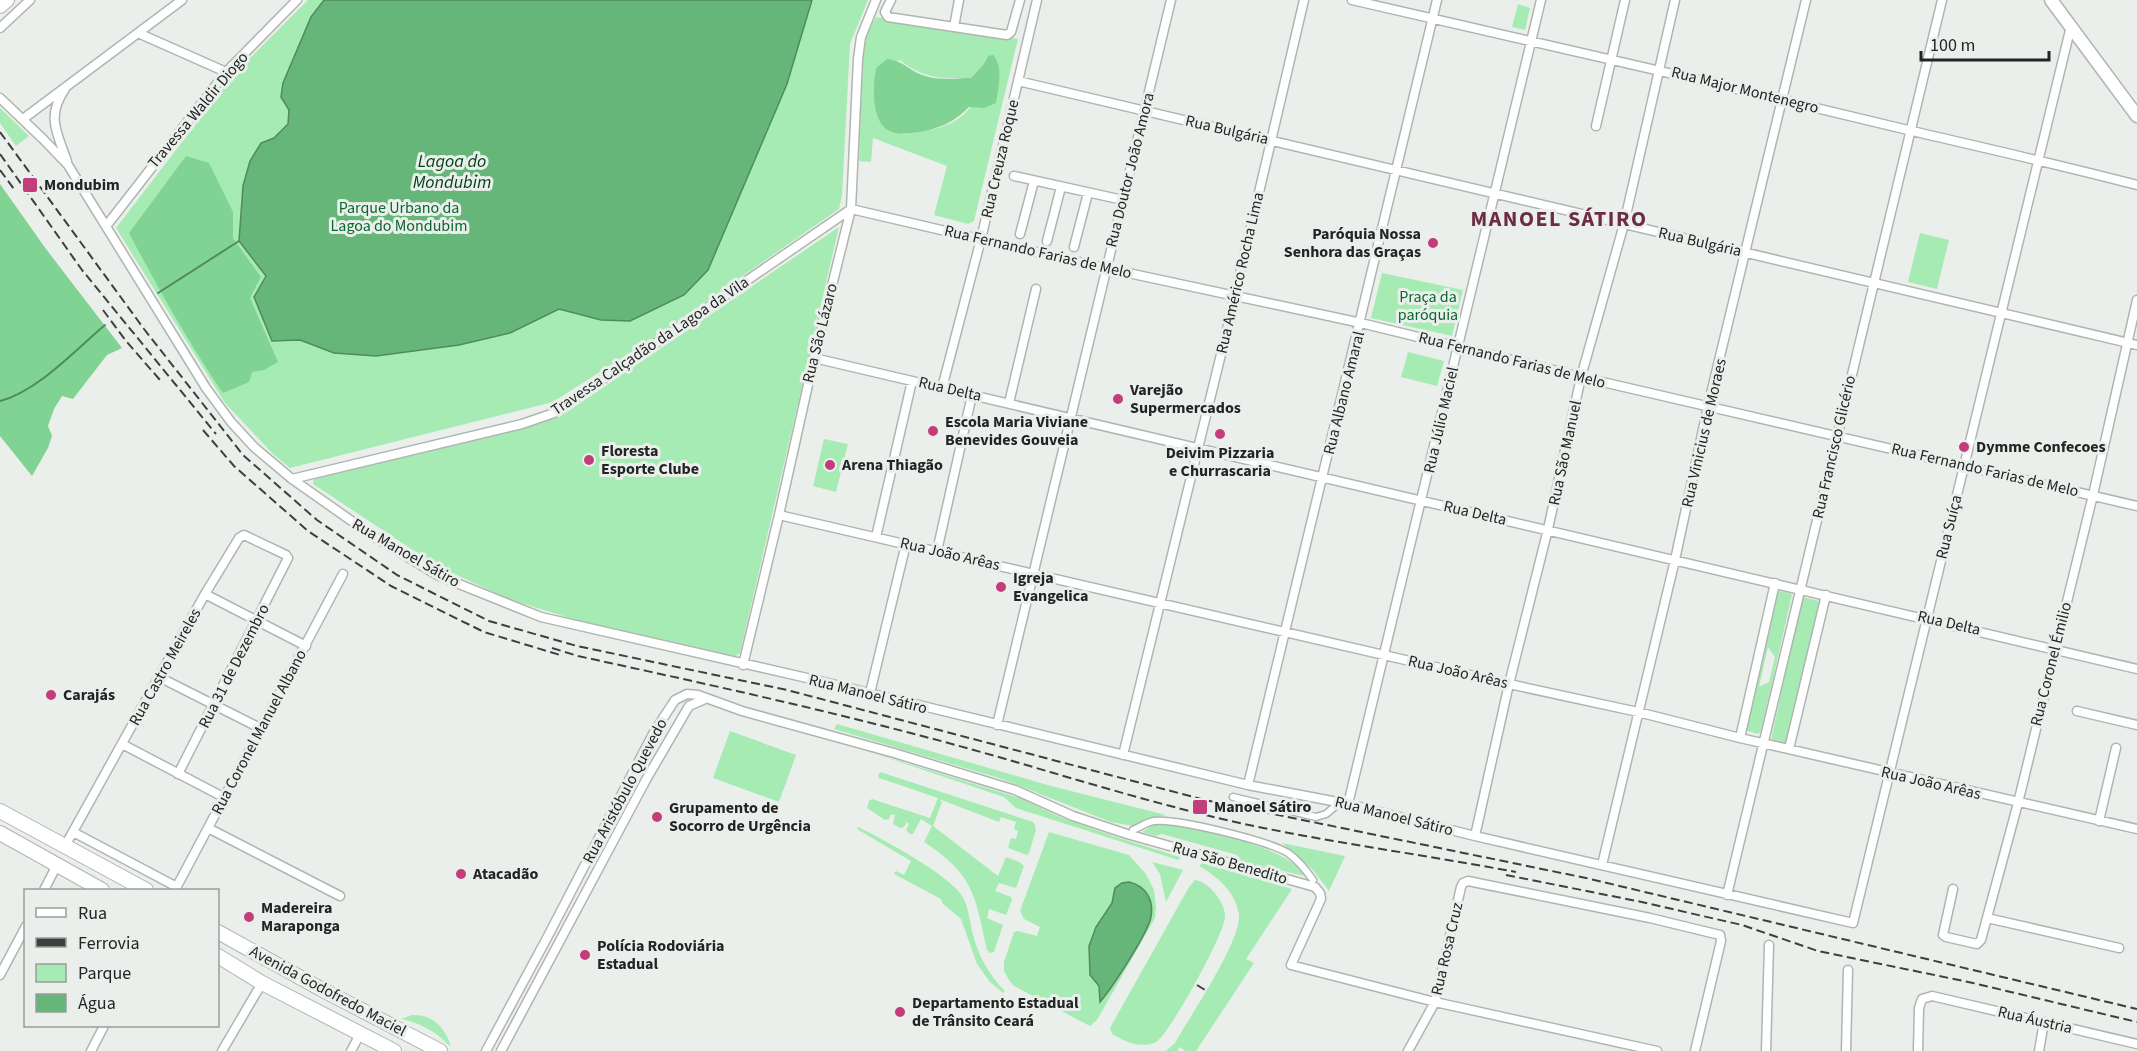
<svg xmlns="http://www.w3.org/2000/svg" width="2137" height="1051" font-family="'Source Sans 3',sans-serif">
	<style>
		.green { fill: #a6ebb3; fill-rule: evenodd }
		.forest { fill: #81d393 }
		.water { fill: #65b678; stroke: #518a5f; stroke-width: 1.5 }
		.lines { fill: none; stroke-linecap: round; stroke-linejoin: round }
		.stream { stroke: #518a5f; stroke-width: 2 }
		.pedestrian-casing { stroke: #b0b5b1; stroke-width: 9 }
		.minor-casing { stroke: #b0b5b1; stroke-width: 11 }
		.secondary-casing { stroke: #b0b5b1; stroke-width: 15 }
		.primary-casing { stroke: #b0b5b1; stroke-width: 16 }
		.pedestrian { stroke: #fff; stroke-width: 6 }
		.minor { stroke: #fff; stroke-width: 8 }
		.secondary { stroke: #fff; stroke-width: 12 }
		.primary { stroke: #fff; stroke-width: 14 }
		.rail { stroke: #3d403e; stroke-width: 2; stroke-dasharray: 9 4.5; stroke-linecap: butt }
		.poi-dot { fill: #c43d7b; stroke: #eaefeb; stroke-width: 2 }
		.labels { text-anchor: middle; dominant-baseline: central; stroke-width: 6; stroke-linejoin: round; paint-order: stroke }
		.street-label { font-size: 16px; fill: #232524; stroke: #eaefeb }
		.poi-label { font-size: 16px; font-weight: bold; fill: #232524; stroke: #eaefeb; text-anchor: start }
		.park-label { font-size: 16px; fill: #0a672e; stroke: #eaefeb }
		.water-label { font-size: 18px; font-style: italic; fill: #003f17; stroke: #eaefeb }
		.district-label { font-size: 22px; font-weight: bold; letter-spacing: 1.5px; fill: #6d2b47; stroke: #eaefeb }
	</style>
	<rect width="100%" height="100%" fill="#eaefeb"/>
	<!-- green -->
	<path class="green" d="M308,0H868L850,44L842,195L839,209L653,338L553,402L290,468L273,454L225,403L116,228L235,73Z
		M1518,4L1530,8L1525,30L1512,27Z
		M876,17L1018,39L974,221L968,224L934,215L947,166L873,138L871,162L859,161L863,51L866,36ZM987,56C984,68 977,97 971,106C956,128 928,131 903,134L874,95L876,68L900,60C925,80 941,78 971,78L983,65Z
		M0,108L29,136L16,146L0,123Z
		M839,227L740,653L734,657L582,622L509,599L437,566L313,484L314,479L542,423L567,412Z
		M1920,233L1949,240L1937,289L1908,282Z
		M1382,273L1463,290L1452,336L1371,318Z
		M1408,352L1444,361L1437,386L1401,377Z
		M824,439L848,444L836,492L813,486Z
		M1778,591L1790,593L1792,595L1761,731L1758,734L1748,731L1746,728ZM1768,647L1775,657L1769,682L1759,687Z
		M1802,597L1819,601L1788,744L1771,740Z
		M837,724L1051,786L1166,815L1147,819L1133,826L1111,822L1002,779L834,729Z
		M730,731L796,755L779,802L713,778Z
		M873,753L1020,798L1060,817L1116,837L1180,857V858L1178,860L1016,808L1004,797Z
		M880,772L1033,822L1035,825L1036,830L1029,853L1027,855L1008,848L1011,838L1016,839L1018,831L1014,829L1016,822L1001,817L999,822L939,799L942,802L933,826L998,876L1006,857L1019,862L1024,866L1016,888L999,883L995,891L1011,897L1012,900L1006,915L989,909L987,918L1003,925L994,952L990,953L987,950C975,895 974,875 924,842L932,826L921,819L913,834H910L906,830L909,824L907,822L904,827L900,828L893,824L895,815L891,814L889,819L885,820L867,808L869,801L872,799L930,818L938,798L879,778L878,776Z
		M1155,824C1188,826 1289,845 1304,876L1242,861L1237,855L1162,834L1156,836L1142,832Z
		M858,827C881,838 954,877 964,899C969,911 970,923 973,935C979,957 989,975 1005,991L1003,993L990,982L977,964L961,919L943,904L941,899L894,874L896,871L904,875L911,861L857,829Z
		M1049,832L1129,855L1146,874L1154,890L1156,907L1155,918L1097,1020L1090,1026L1014,986L1009,980L1004,971V962L1014,932L1018,931L1037,936L1040,927L1024,919L1020,911ZM1122,883L1150,900V920L1114,984L1100,1002L1099,986L1090,975L1089,958L1102,916L1112,903L1115,888Z
		M1282,843L1345,856L1329,891L1312,869Z
		M1152,862L1183,870L1166,902L1160,874Z
		M1202,863L1292,889L1246,959L1254,963L1196,1051H1185L1180,1047L1177,1051H1166L1175,1043C1190,1016 1241,942 1239,915C1236,892 1217,876 1199,866Z
		M1195,880C1209,882 1226,903 1225,917C1225,933 1169,1035 1156,1042C1142,1049 1125,1042 1112,1034L1110,1028L1189,887Z
		M412,1015C433,1014 445,1028 451,1046C445,1043 444,1040 439,1036C428,1028 414,1021 401,1019Z"/>
	<!-- forest -->
	<path class="forest" d="M993,55C1004,66 998,89 996,103L984,108L969,107C954,122 941,128 920,132C911,133 900,135 892,132C870,125 873,85 876,68L887,59C904,61 907,69 922,75C937,81 955,78 971,78L983,65L988,56Z
		M186,156L209,163L233,212V238L261,277L250,298L278,362L264,370L252,372L249,382L223,393C188,342 158,288 129,233Z
		M0,184L46,249L122,348L107,355L73,399L62,396L54,409L48,426L52,436L48,448L32,476L0,436Z"/>
	<!-- water -->
	<path class="water" d="M324,0H812L787,84L708,270L684,295L630,321L601,320L559,309L510,333L459,345L376,356L334,353L300,340L272,341L254,297L266,276L239,241L243,186L250,161L261,143L274,138L288,124L289,110L281,97L283,83L311,17Z
		M1129,882C1146,886 1154,900 1151,917C1148,933 1112,988 1100,1002L1099,986L1090,975L1089,946L1096,927L1112,903L1115,888L1122,883Z"/>
	<g class="lines">
		<!-- stream -->
		<path class="stream" d="M158,293L239,241
			M0,401C38,391 75,350 105,325"/>
		<defs>
			<path id="pedestrian" d="M1233,797L1316,817L1326,814L1339,803
				M1133,830C1140,827 1147,822 1154,821C1177,818 1268,841 1288,853C1298,860 1306,870 1313,880"/>
			<path id="minor" d="M891,0L885,12L888,17L1007,35L1011,32L1020,0
				M1352,0C1538,42 1723,85 1908,130C1984,148 2061,165 2137,185
				M954,27L959,0
				M0,28L30,0
				M138,33L226,72
				M1018,81L2137,345
				M65,89C46,116 57,133 67,161
				M0,98L44,140L68,165L206,388L231,422L254,447L292,479L373,536L439,576L541,617L820,681L1248,785L1348,804L1475,836L1853,923L2071,26
				M23,119L182,0
				M1596,126L1625,0
				M1014,176L1123,200
				M851,209L1105,268L1361,323L1581,377L2137,506
				M107,225L226,72L297,0
				M1020,234L1034,181
				M1047,241L1061,187
				M1074,247L1088,193
				M814,358L2137,669
				M942,388L981,239L1037,0
				M1009,403L1036,289
				M292,479L522,424L554,413L851,209
				M779,515L1509,684L1638,712L1740,738L2137,829
				M876,537L912,381
				M937,551L972,395
				M205,594L306,646
				M743,665L779,515L814,358L851,209L858,59L861,37L876,0
				M159,677L262,729
				M870,693L906,544
				M2077,711L2137,725
				M997,725L1171,0
				M1740,738L1775,583
				M122,744L225,798
				M1789,749L1826,595
				M1123,755L1224,342L1304,0
				M1248,785L1437,0
				M1348,804L1541,0
				M2099,821L2116,748
				M208,828L340,896
				M73,832L177,887
				M1475,836L1509,684L1548,529L1581,377L1624,224L1675,0
				M65,846L205,594L239,538L244,535L286,555L288,558L178,774
				M1602,865L1675,560L1708,406L1806,0
				M1953,889L1943,935L1946,937L1977,944L1981,940L2018,803L2093,495L2137,300
				M44,890L57,865
				M175,890L343,574
				M1727,895L1942,0
				M1987,918L2119,948
				M0,975L26,926
				M91,1051L104,1026
				M222,1051L262,983
				M351,1051L360,1034
				M486,1051L548,936L654,732L675,700L687,694L698,695L742,711L894,753L1015,790L1073,816L1127,834L1315,887L1320,893L1321,899L1291,965L1435,1002L1657,1051
				M501,1051L647,778L689,706L705,699
				M1408,1051L1435,1002L1461,887L1463,883L1468,881L1650,918L1720,935L1721,941L1695,1051
				M1766,1051L1769,945
				M1846,1051L1848,970
				M1918,1051L1919,1008L1922,999L1932,996L2137,1044
				M2039,1051L2044,1022"/>
			<path id="secondary" d="M2051,0L2137,116"/>
			<path id="primary" d="M0,6L7,0
				M0,811L146,890
				M0,833L102,890
				M218,932L321,989L440,1051
				M218,956L262,983L394,1051"/>
		</defs>
		<!-- pedestrian casing -->
		<use href="#pedestrian" class="pedestrian-casing"/>
		<!-- minor casing -->
		<use href="#minor" class="minor-casing"/>
		<!-- secondary casing -->
		<use href="#secondary" class="secondary-casing"/>
		<!-- primary casing -->
		<use href="#primary" class="primary-casing"/>
		<!-- pedestrian -->
		<use href="#pedestrian" class="pedestrian"/>
		<!-- minor -->
		<use href="#minor" class="minor"/>
		<!-- secondary -->
		<use href="#secondary" class="secondary"/>
		<!-- primary -->
		<use href="#primary" class="primary"/>
		<!-- rail -->
		<path class="rail" d="M0,132L144,329L243,455L317,520L397,575L489,621L577,646L787,690L1205,800L1586,878L2137,1009
			M0,154L82,270L216,434
			M0,170L14,189
			M103,310L126,341L160,380
			M203,430L234,466L308,531L391,586L484,632L560,655
			M552,648L578,656C693,681 808,706 922,736C1030,764 1135,800 1244,824C1334,843 1425,855 1516,872
			M1506,875L1637,901L1742,925L1818,951L1973,983L2137,1022
			M1197,985L1205,990"/>
	</g>
	<!-- markers -->
	<g class="poi-dot">
		<rect x="22" y="177" width="16" height="16" rx="3"/>
		<circle cx="1433" cy="243" r="6"/>
		<circle cx="1118" cy="399" r="6"/>
		<circle cx="933" cy="431" r="6"/>
		<circle cx="1220" cy="434" r="6"/>
		<circle cx="1964" cy="447" r="6"/>
		<circle cx="589" cy="460" r="6"/>
		<circle cx="830" cy="465" r="6"/>
		<circle cx="1001" cy="587" r="6"/>
		<circle cx="51" cy="695" r="6"/>
		<rect x="1192" y="799" width="16" height="16" rx="3"/>
		<circle cx="657" cy="817" r="6"/>
		<circle cx="461" cy="874" r="6"/>
		<circle cx="249" cy="917" r="6"/>
		<circle cx="585" cy="955" r="6"/>
		<circle cx="900" cy="1012" r="6"/>
	</g>
	<g class="labels">
		<!-- street labels -->
		<g class="street-label">
			<text transform="translate(1745 90) rotate(14)">Rua Major Montenegro</text>
			<text transform="translate(198 110) rotate(-50)">Travessa Waldir Diogo</text>
			<text transform="translate(1227 130) rotate(13)">Rua Bulgária</text>
			<text transform="translate(1000 159) rotate(-77)">Rua Creuza Roque</text>
			<text transform="translate(1130 170) rotate(-76)">Rua Doutor João Amora</text>
			<text transform="translate(1700 242) rotate(13)">Rua Bulgária</text>
			<text transform="translate(1038 252) rotate(13)">Rua Fernando Farias de Melo</text>
			<text transform="translate(1240 273) rotate(-77)">Rua Américo Rocha Lima</text>
			<text transform="translate(820 333) rotate(-76)">Rua São Lázaro</text>
			<text transform="translate(650 346) rotate(-34)">Travessa Calçadão da Lagoa da Vila</text>
			<text transform="translate(1512 360) rotate(14)">Rua Fernando Farias de Melo</text>
			<text transform="translate(950 389) rotate(13)">Rua Delta</text>
			<text transform="translate(1344 393) rotate(-76)">Rua Albano Amaral</text>
			<text transform="translate(1441 420) rotate(-77)">Rua Júlio Maciel</text>
			<text transform="translate(1704 433) rotate(-77)">Rua Vinicius de Moraes</text>
			<text transform="translate(1834 447) rotate(-77)">Rua Francisco Glicério</text>
			<text transform="translate(1565 453) rotate(-78)">Rua São Manuel</text>
			<text transform="translate(1985 470) rotate(13)">Rua Fernando Farias de Melo</text>
			<text transform="translate(1475 513) rotate(13)">Rua Delta</text>
			<text transform="translate(1949 527) rotate(-76)">Rua Suíça</text>
			<text transform="translate(406 553) rotate(30)">Rua Manoel Sátiro</text>
			<text transform="translate(950 554) rotate(13)">Rua João Arêas</text>
			<text transform="translate(1949 623) rotate(13)">Rua Delta</text>
			<text transform="translate(2051 664) rotate(-76)">Rua Coronel Émilio</text>
			<text transform="translate(234 666) rotate(-63)">Rua 31 de Dezembro</text>
			<text transform="translate(165 667) rotate(-61)">Rua Castro Meireles</text>
			<text transform="translate(1458 672) rotate(13)">Rua João Arêas</text>
			<text transform="translate(868 694) rotate(14)">Rua Manoel Sátiro</text>
			<text transform="translate(259 732) rotate(-62)">Rua Coronel Manuel Albano</text>
			<text transform="translate(1931 783) rotate(13)">Rua João Arêas</text>
			<text transform="translate(625 791) rotate(-62)">Rua Aristóbulo Quevedo</text>
			<text transform="translate(1394 816) rotate(14)">Rua Manoel Sátiro</text>
			<text transform="translate(1230 863) rotate(16)">Rua São Benedito</text>
			<text transform="translate(1447 949) rotate(-77)">Rua Rosa Cruz</text>
			<text transform="translate(328 991) rotate(28)">Avenida Godofredo Maciel</text>
			<text transform="translate(2035 1020) rotate(13)">Rua Áustria</text>
		</g>
		<!-- poi labels -->
		<g class="poi-label">
			<text x="44" y="185">Mondubim</text>
			<text x="1421" y="234" text-anchor="end">Paróquia Nossa<tspan x="1421" dy="18">Senhora das Graças</tspan></text>
			<text x="1130" y="390">Varejão<tspan x="1130" dy="18">Supermercados</tspan></text>
			<text x="945" y="422">Escola Maria Viviane<tspan x="945" dy="18">Benevides Gouveia</tspan></text>
			<text x="1976" y="447">Dymme Confecoes</text>
			<text x="601" y="451">Floresta<tspan x="601" dy="18">Esporte Clube</tspan></text>
			<text x="1220" y="453" text-anchor="middle">Deivim Pizzaria<tspan x="1220" dy="18">e Churrascaria</tspan></text>
			<text x="842" y="465">Arena Thiagão</text>
			<text x="1013" y="578">Igreja<tspan x="1013" dy="18">Evangelica</tspan></text>
			<text x="63" y="695">Carajás</text>
			<text x="1214" y="807">Manoel Sátiro</text>
			<text x="669" y="808">Grupamento de<tspan x="669" dy="18">Socorro de Urgência</tspan></text>
			<text x="473" y="874">Atacadão</text>
			<text x="261" y="908">Madereira<tspan x="261" dy="18">Maraponga</tspan></text>
			<text x="597" y="946">Polícia Rodoviária<tspan x="597" dy="18">Estadual</tspan></text>
			<text x="912" y="1003">Departamento Estadual<tspan x="912" dy="18">de Trânsito Ceará</tspan></text>
		</g>
		<!-- park labels -->
		<g class="park-label">
			<text x="399" y="208">Parque Urbano da<tspan x="399" dy="18">Lagoa do Mondubim</tspan></text>
			<text x="1428" y="297">Praça da<tspan x="1428" dy="18">paróquia</tspan></text>
		</g>
		<!-- water labels -->
		<g class="water-label">
			<text x="452" y="161">Lagoa do<tspan x="452" dy="21">Mondubim</tspan></text>
		</g>
		<!-- district labels -->
		<g class="district-label">
			<text x="1559" y="219">MANOEL SÁTIRO</text>
		</g>
	</g>
	<!-- legend -->
	<rect x="24" y="889" width="195" height="138" fill="#eaefeb" stroke="#9a9e9b" stroke-width="1.5"/>
	<rect x="36" y="908" width="30" height="9" fill="#ffffff" stroke="#9a9e9b" stroke-width="1.5"/>
	<text x="78" y="919" font-size="18" fill="#232524">Rua</text>
	<rect x="36" y="938" width="30" height="9" fill="#3d403e" stroke="#9a9e9b" stroke-width="1.5"/>
	<text x="78" y="949" font-size="18" fill="#232524">Ferrovia</text>
	<rect x="36" y="964" width="30" height="18" fill="#a6ebb3" stroke="#9a9e9b" stroke-width="1.5"/>
	<text x="78" y="979" font-size="18" fill="#232524">Parque</text>
	<rect x="36" y="994" width="30" height="18" fill="#65b678" stroke="#9a9e9b" stroke-width="1.5"/>
	<text x="78" y="1009" font-size="18" fill="#232524">Água</text>
	<!-- scale -->
	<path d="M1921 51v9h128v-9" fill="none" stroke="#232524" stroke-width="3"/>
	<text x="1930" y="51" font-size="18" fill="#232524" stroke="#eaefeb" stroke-width="4.5" paint-order="stroke">100 m</text>
</svg>
